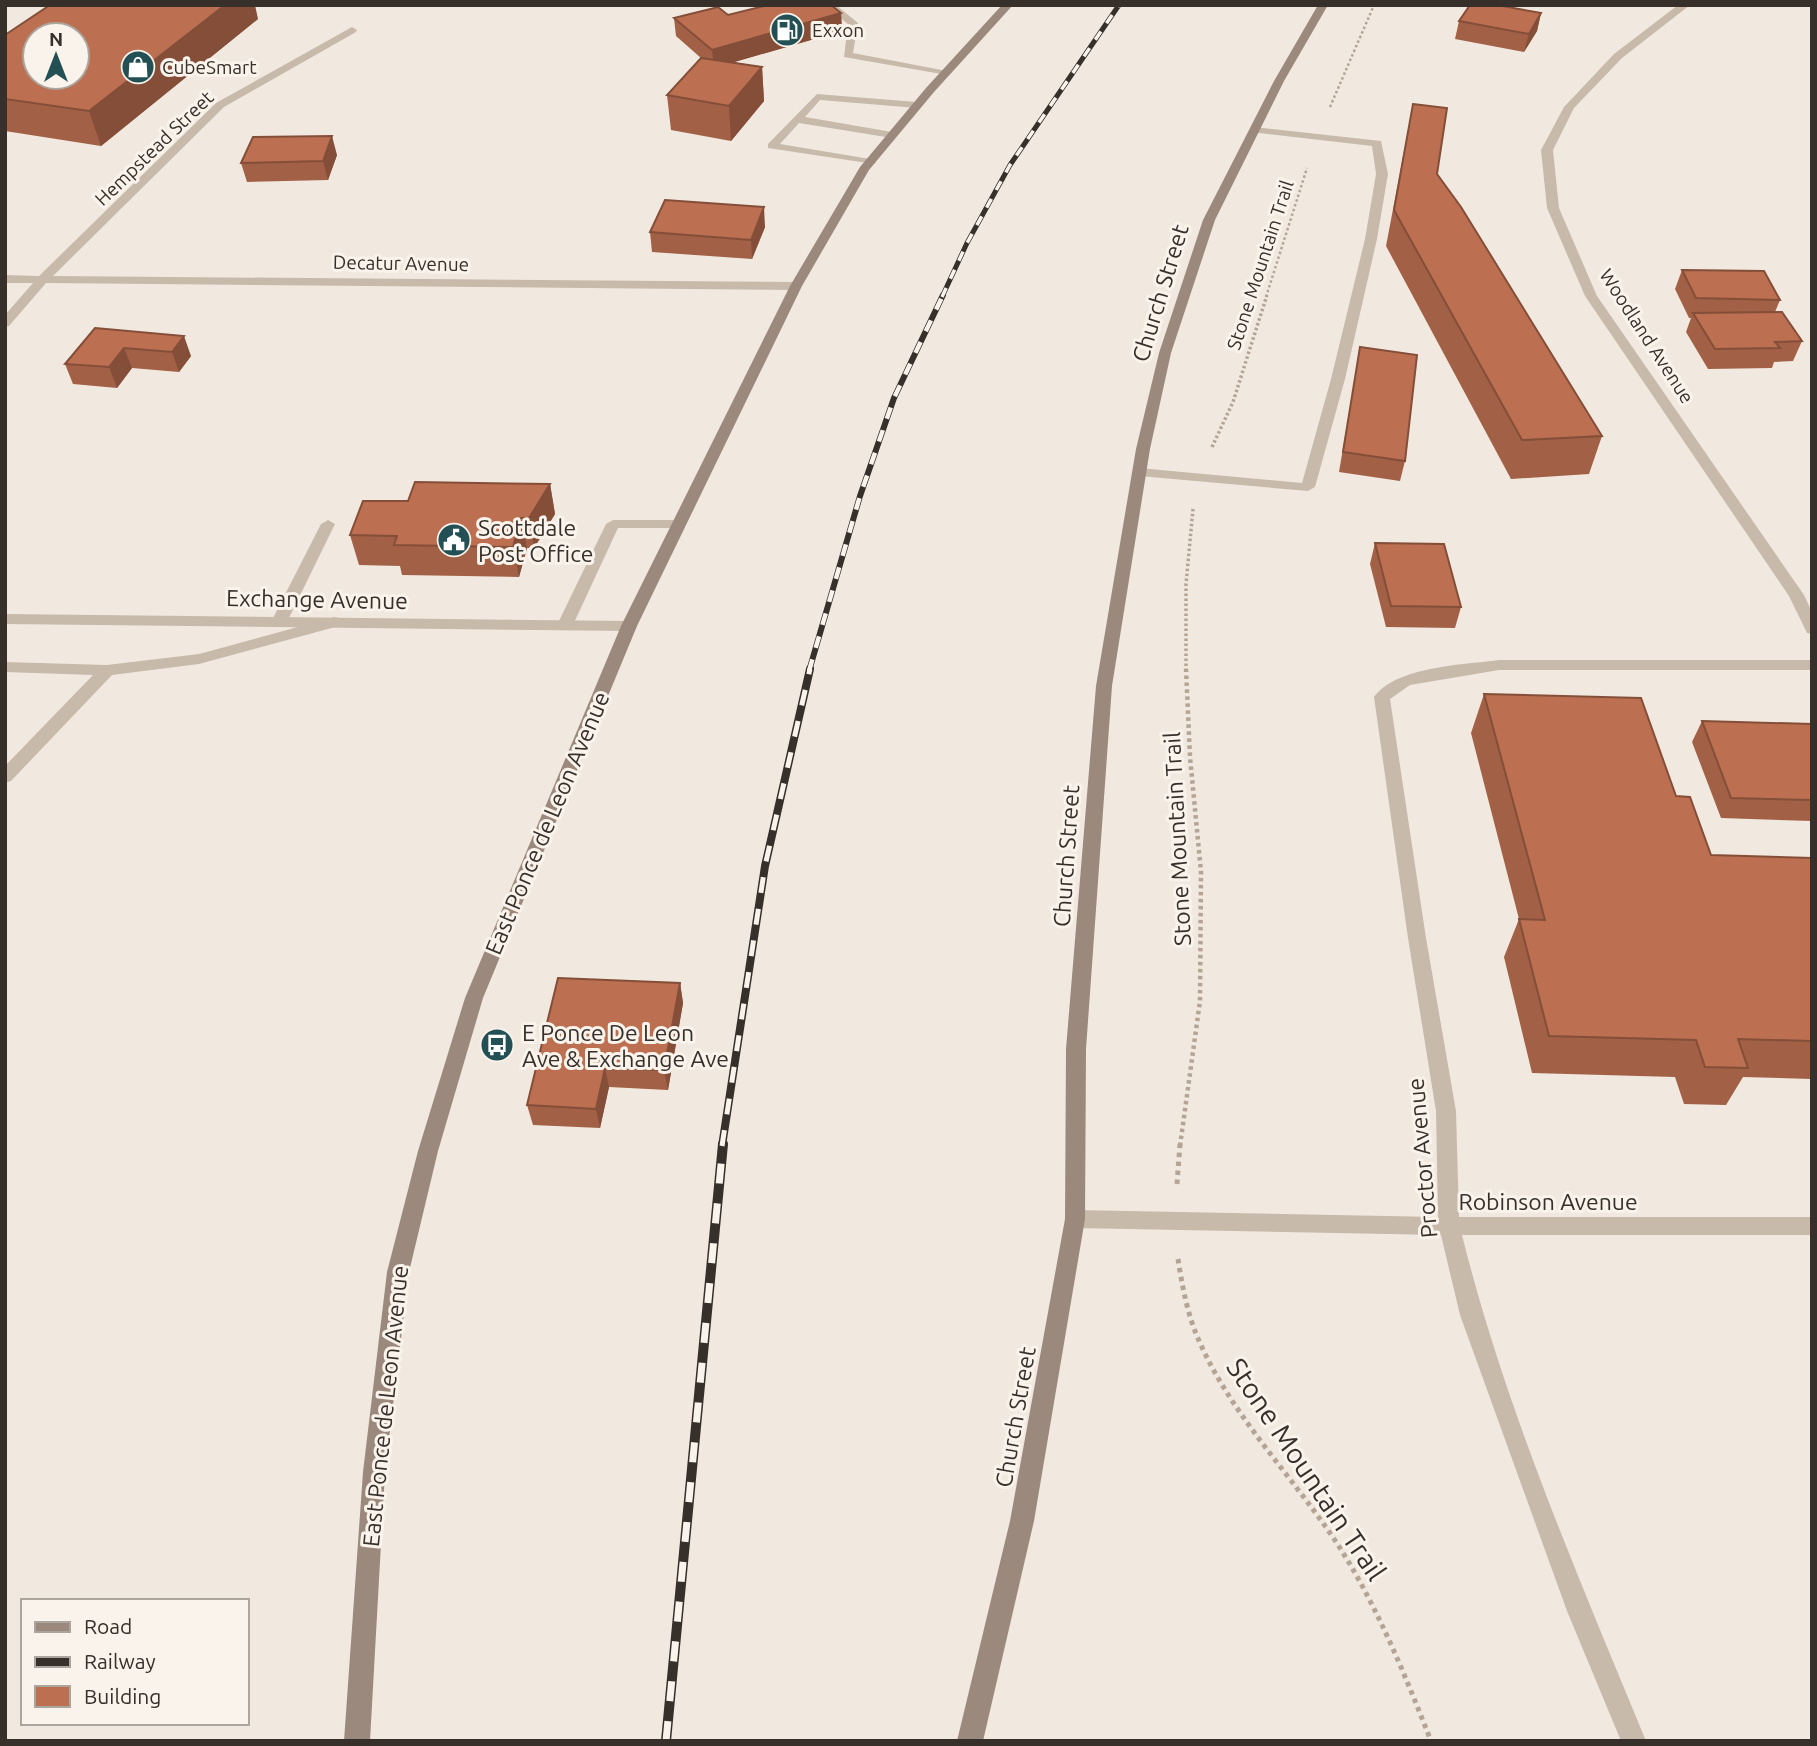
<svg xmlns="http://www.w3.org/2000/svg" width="1817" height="1746" font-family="Ubuntu,sans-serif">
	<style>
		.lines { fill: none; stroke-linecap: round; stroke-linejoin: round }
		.path-far3 { stroke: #b4a496; stroke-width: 2.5; stroke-dasharray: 2.5 2.5; stroke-linecap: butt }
		.path-far2 { stroke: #b4a496; stroke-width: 3.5; stroke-dasharray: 2.5 2.5; stroke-linecap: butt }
		.path-far1 { stroke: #b4a496; stroke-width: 4.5; stroke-dasharray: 3.5 3.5; stroke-linecap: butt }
		.path { stroke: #b4a496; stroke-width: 5; stroke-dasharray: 4.5 4.5; stroke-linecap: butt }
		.lane { fill: #c8baab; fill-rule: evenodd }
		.street { fill: #c8baab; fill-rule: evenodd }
		.secondary { fill: #9c897d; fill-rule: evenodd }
		.rail-far3-casing { stroke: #372f2a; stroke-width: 5 }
		.rail-far2-casing { stroke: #372f2a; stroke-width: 6 }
		.rail-far1-casing { stroke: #372f2a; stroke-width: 8 }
		.rail-casing { stroke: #372f2a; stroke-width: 10 }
		.rail-far3 { stroke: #f9f3eb; stroke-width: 3.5; stroke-dasharray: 10; stroke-linecap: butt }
		.rail-far2 { stroke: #f9f3eb; stroke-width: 4.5; stroke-dasharray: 12; stroke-linecap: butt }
		.rail-far1 { stroke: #f9f3eb; stroke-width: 5; stroke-dasharray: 16; stroke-linecap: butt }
		.rail { stroke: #f9f3eb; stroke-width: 7; stroke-dasharray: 20; stroke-linecap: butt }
		.wall { fill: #a26046 }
		.shaded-wall { fill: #844e39 }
		.building { fill: #bc7051; stroke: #844e39; stroke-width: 2; fill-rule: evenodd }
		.labels { text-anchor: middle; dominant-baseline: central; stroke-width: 6; stroke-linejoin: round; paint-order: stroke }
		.far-poi-label { font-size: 19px; fill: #372f2a; stroke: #f9f3eb; text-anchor: start }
		.far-street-label { font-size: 19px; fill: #372f2a; stroke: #f9f3eb }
		.street-label { font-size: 23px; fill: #372f2a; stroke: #f9f3eb }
		.poi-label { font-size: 23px; fill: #372f2a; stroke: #f9f3eb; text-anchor: start }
		.near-street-label { font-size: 28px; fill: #372f2a; stroke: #f9f3eb }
	</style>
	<rect width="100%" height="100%" fill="#f1e9df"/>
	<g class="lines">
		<!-- path-far3 -->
		<path class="path-far3" d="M1330,107L1374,5
			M1266,297L1307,168"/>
		<!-- path-far2 -->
		<path class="path-far2" d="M1212,447L1233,402L1267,295
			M1186,671V584L1193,509"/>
		<!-- path-far1 -->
		<path class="path-far1" d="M1180,1146L1200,1001L1201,872L1190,757L1186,669"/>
		<!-- path -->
		<path class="path" d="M1177,1184L1180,1144
			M1178,1259C1182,1285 1187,1312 1197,1336C1230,1415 1294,1477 1340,1548C1378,1608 1405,1675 1431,1741"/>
		<!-- lane -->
		<path class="lane" d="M824,5H836L858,23L853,53L952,72L947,75L844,57L848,24Z
			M817,94L917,102L922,105L917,108L820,100L805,117L892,132L897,135L892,138L799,123L780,144L870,159L876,162L874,164L768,148V144Z
			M1254,127L1381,141L1388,174L1377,239L1345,379L1315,487L1308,491L1139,476L1132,472L1139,468L1302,483L1331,379L1365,239L1376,174L1372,146L1250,132L1249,130Z
			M328,520L335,524L287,622L279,627L274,626L271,622L321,524Z
			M613,520H679L686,524L679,528H618L573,625L570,629H560L557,625L606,524Z
			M334,617L339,618L342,622L339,626L199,664L112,675L11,781L5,783V766L93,675L5,672V662L107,665L199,654Z"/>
		<!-- street -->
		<path class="street" d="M1678,5H1690L1622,58L1574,108L1553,150L1559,208L1597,296L1804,595L1812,612V634L1807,633L1789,596L1585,296L1547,208L1541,150L1564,107L1614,54Z
			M352,27L357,30L356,32L224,107L53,276L796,282L802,286L796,290L46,283L9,326L5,327V315L33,283H5V275L39,276L216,103Z
			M5,614L629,621L637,626L629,631L5,624Z
			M1499,660H1812V670H1499L1410,685L1390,699L1426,938L1456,1111L1459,1217H1812V1235H1462C1505,1408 1578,1576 1646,1741H1621L1567,1611L1460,1315L1441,1235L1075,1228L1068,1225L1065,1219L1068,1213L1075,1210L1438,1217L1436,1111L1408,938L1374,697C1397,666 1463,665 1499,660Z"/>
		<!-- secondary -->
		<path class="secondary" d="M1002,5H1013L934,92L869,170L802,286L637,626L483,998L438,1151L409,1272L385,1472L370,1741H344L363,1472L387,1272L418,1151L465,998L621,626L790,286L860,167L926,88Z
			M1318,5H1328L1284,81L1215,220L1171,353L1150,449L1112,686L1086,1049L1085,1219L1034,1521L983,1741H957L1010,1521L1065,1219L1066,1049L1096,686L1136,449L1159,353L1203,220L1274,81Z"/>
		<defs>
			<path id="rail-far3" d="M942,297L967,243L1010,165L1119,5"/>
			<path id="rail-far2" d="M809,671L860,496L894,398L943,295"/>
			<path id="rail-far1" d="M722,1146L765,866L810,669"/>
			<path id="rail" d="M666,1741L723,1144"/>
		</defs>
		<!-- rail-far3 casing -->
		<use href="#rail-far3" class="rail-far3-casing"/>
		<!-- rail-far2 casing -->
		<use href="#rail-far2" class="rail-far2-casing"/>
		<!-- rail-far1 casing -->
		<use href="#rail-far1" class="rail-far1-casing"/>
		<!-- rail casing -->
		<use href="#rail" class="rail-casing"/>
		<!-- rail-far3 -->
		<use href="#rail-far3" class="rail-far3"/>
		<!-- rail-far2 -->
		<use href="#rail-far2" class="rail-far2"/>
		<!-- rail-far1 -->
		<use href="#rail-far1" class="rail-far1"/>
		<!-- rail -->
		<use href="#rail" class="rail"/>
	</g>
	<!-- wall -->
	<path class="wall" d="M841,13L842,31L733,62L762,67L764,101L731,141L671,130L667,95L701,58L676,36L674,18L728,15Z
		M1541,13L1537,31L1524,52L1455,39L1459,21Z
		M258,19L101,146L5,131V35Z
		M1413,104L1437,174L1602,436L1589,474L1511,479L1386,246Z
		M337,155L328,180L247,182L241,163Z
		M765,227L752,259L652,252L650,232Z
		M1682,270L1780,300L1775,312L1802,341L1793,361L1774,362L1772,368L1708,369L1686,332L1691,318H1689L1675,289Z
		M95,328L191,356L179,372L132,368L117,388L73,384L65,364Z
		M1360,347L1405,461L1400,481L1339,472Z
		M550,484L555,514L534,548H527L519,577L402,575L400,566L359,565L350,535L408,501Z
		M1375,543L1461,607L1455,628L1386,627L1370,564Z
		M1484,694L1676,796L1711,855L1812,858V1079L1743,1077L1726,1105L1684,1104L1675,1077L1532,1073L1504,957L1519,919L1471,733Z
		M1702,721L1812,724V821L1721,818L1692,742Z
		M680,983L683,1003L668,1090L609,1087L600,1128L533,1125L527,1105Z"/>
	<!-- shaded-wall -->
	<path class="shaded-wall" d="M225,5H255L258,19L101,146L89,111Z
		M841,13L842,31L714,68L712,50Z
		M1541,13L1537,31L1524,52L1529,34Z
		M762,67L764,101L731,141L729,106Z
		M332,136L337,155L328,180L323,161Z
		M764,207L765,227L752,259L751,240Z
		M184,336L191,356L179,372L172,352Z
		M124,348L132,368L117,388L109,367Z
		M550,484L555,514L534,548L529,518Z
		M521,518L527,548L519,577L513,547Z
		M680,983L683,1003L668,1090L664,1070Z
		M605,1068L609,1087L600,1128L596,1109Z"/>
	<!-- building -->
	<path class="building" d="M50,5H225L89,111L5,99V35ZM35,35H77V77H35Z
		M768,5H831L841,13L712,50L674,18L718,7L728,15Z
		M1470,5H1497L1541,13L1529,34L1459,21Z
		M701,58L762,67L729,106L667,95Z
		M1413,104L1447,108L1437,174L1461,207L1602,436L1522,440L1394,210Z
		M332,136L323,161L241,163L253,137Z
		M665,200L764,207L751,240L650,232Z
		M1682,270L1764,271L1780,300L1696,298Z
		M1782,312L1802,341L1775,342L1780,348L1715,349L1693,313Z
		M95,328L184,336L172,352L124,348L109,367L65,364Z
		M1360,347L1417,355L1405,461L1343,452Z
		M415,482L550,484L529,518H521L513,547L394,545L397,536L350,535L363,501H408Z
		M1375,543L1444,544L1461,607L1391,606Z
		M1484,694L1641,698L1676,796L1690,797L1711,855L1812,858V1041L1738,1039L1748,1068L1705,1067L1696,1040L1549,1036L1519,919L1545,920Z
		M1702,721L1812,724V800L1731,798Z
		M558,978L680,983L664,1070L605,1068L596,1109L527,1105Z"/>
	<!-- icons -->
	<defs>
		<symbol id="fuel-disc" viewBox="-11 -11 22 22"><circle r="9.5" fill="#235055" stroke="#f9f3eb"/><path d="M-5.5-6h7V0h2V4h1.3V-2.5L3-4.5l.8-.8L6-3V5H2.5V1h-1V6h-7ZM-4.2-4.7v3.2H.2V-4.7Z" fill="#fff"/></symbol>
		<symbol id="shop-disc" viewBox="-11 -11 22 22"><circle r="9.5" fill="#235055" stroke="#f9f3eb"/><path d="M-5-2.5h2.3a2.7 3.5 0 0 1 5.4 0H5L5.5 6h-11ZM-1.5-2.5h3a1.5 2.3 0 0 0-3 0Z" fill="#fff"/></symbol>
		<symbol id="civic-disc" viewBox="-11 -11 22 22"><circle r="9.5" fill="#235055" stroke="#f9f3eb"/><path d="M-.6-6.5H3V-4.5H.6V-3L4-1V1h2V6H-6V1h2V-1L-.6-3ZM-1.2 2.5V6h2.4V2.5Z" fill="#fff"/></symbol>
		<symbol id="bus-disc" viewBox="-11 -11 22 22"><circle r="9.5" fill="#235055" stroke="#f9f3eb"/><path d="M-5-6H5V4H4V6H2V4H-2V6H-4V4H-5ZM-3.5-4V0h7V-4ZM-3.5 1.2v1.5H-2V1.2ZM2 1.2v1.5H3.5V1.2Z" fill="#fff"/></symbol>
	</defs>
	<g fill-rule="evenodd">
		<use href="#fuel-disc" x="768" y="11" width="38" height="38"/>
		<use href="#shop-disc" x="119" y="48" width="38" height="38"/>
		<use href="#civic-disc" x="435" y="521" width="38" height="38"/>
		<use href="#bus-disc" x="478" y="1026" width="38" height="38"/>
	</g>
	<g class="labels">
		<!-- far-poi labels -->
		<g class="far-poi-label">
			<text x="812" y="30">Exxon</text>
			<text x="162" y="67">CubeSmart</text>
		</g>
		<!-- far-street labels -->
		<g class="far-street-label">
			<text transform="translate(154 148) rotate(-44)">Hempstead Street</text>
			<text transform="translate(401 263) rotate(1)">Decatur Avenue</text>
			<text transform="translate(1260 265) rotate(-72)">Stone Mountain Trail</text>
			<text transform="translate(1647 336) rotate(57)">Woodland Avenue</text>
		</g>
		<!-- street labels -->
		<g class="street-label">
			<text transform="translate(1160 293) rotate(-73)">Church Street</text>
			<text transform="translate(317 599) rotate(1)">Exchange Avenue</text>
			<text transform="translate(547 823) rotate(-67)">East Ponce de Leon Avenue</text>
			<text transform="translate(1177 839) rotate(-93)">Stone Mountain Trail</text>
			<text transform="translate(1066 856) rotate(-86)">Church Street</text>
			<text transform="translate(1422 1158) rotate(-95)">Proctor Avenue</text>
			<text x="1548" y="1201">Robinson Avenue</text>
			<text transform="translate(385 1406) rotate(-84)">East Ponce de Leon Avenue</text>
			<text transform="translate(1015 1417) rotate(-80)">Church Street</text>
		</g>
		<!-- poi labels -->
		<g class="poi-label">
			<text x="478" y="527">Scottdale<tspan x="478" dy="26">Post Office</tspan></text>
			<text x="522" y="1032">E Ponce De Leon<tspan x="522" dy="26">Ave &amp; Exchange Ave</tspan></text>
		</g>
		<!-- near-street labels -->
		<g class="near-street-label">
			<text transform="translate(1307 1469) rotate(56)">Stone Mountain Trail</text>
		</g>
	</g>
	<!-- border -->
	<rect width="1817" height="1746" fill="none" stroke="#372f2a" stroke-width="14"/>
	<!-- legend -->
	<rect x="21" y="1599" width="228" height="126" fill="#f9f3eb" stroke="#aba59e" stroke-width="2"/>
	<rect x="35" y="1622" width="35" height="10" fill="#9c897d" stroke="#aba59e" stroke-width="2"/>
	<text x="84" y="1634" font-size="21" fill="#372f2a">Road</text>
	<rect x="35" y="1657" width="35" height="10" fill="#372f2a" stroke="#aba59e" stroke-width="2"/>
	<text x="84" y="1669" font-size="21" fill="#372f2a">Railway</text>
	<rect x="35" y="1686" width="35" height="21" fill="#bc7051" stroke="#aba59e" stroke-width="2"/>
	<text x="84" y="1704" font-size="21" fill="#372f2a">Building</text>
	<!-- north arrow -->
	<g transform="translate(56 56)"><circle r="33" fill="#f9f3eb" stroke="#aba59e" stroke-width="2"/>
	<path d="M0-5L12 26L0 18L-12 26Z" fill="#235055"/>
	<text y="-10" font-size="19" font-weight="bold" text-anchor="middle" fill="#372f2a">N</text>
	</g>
</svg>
